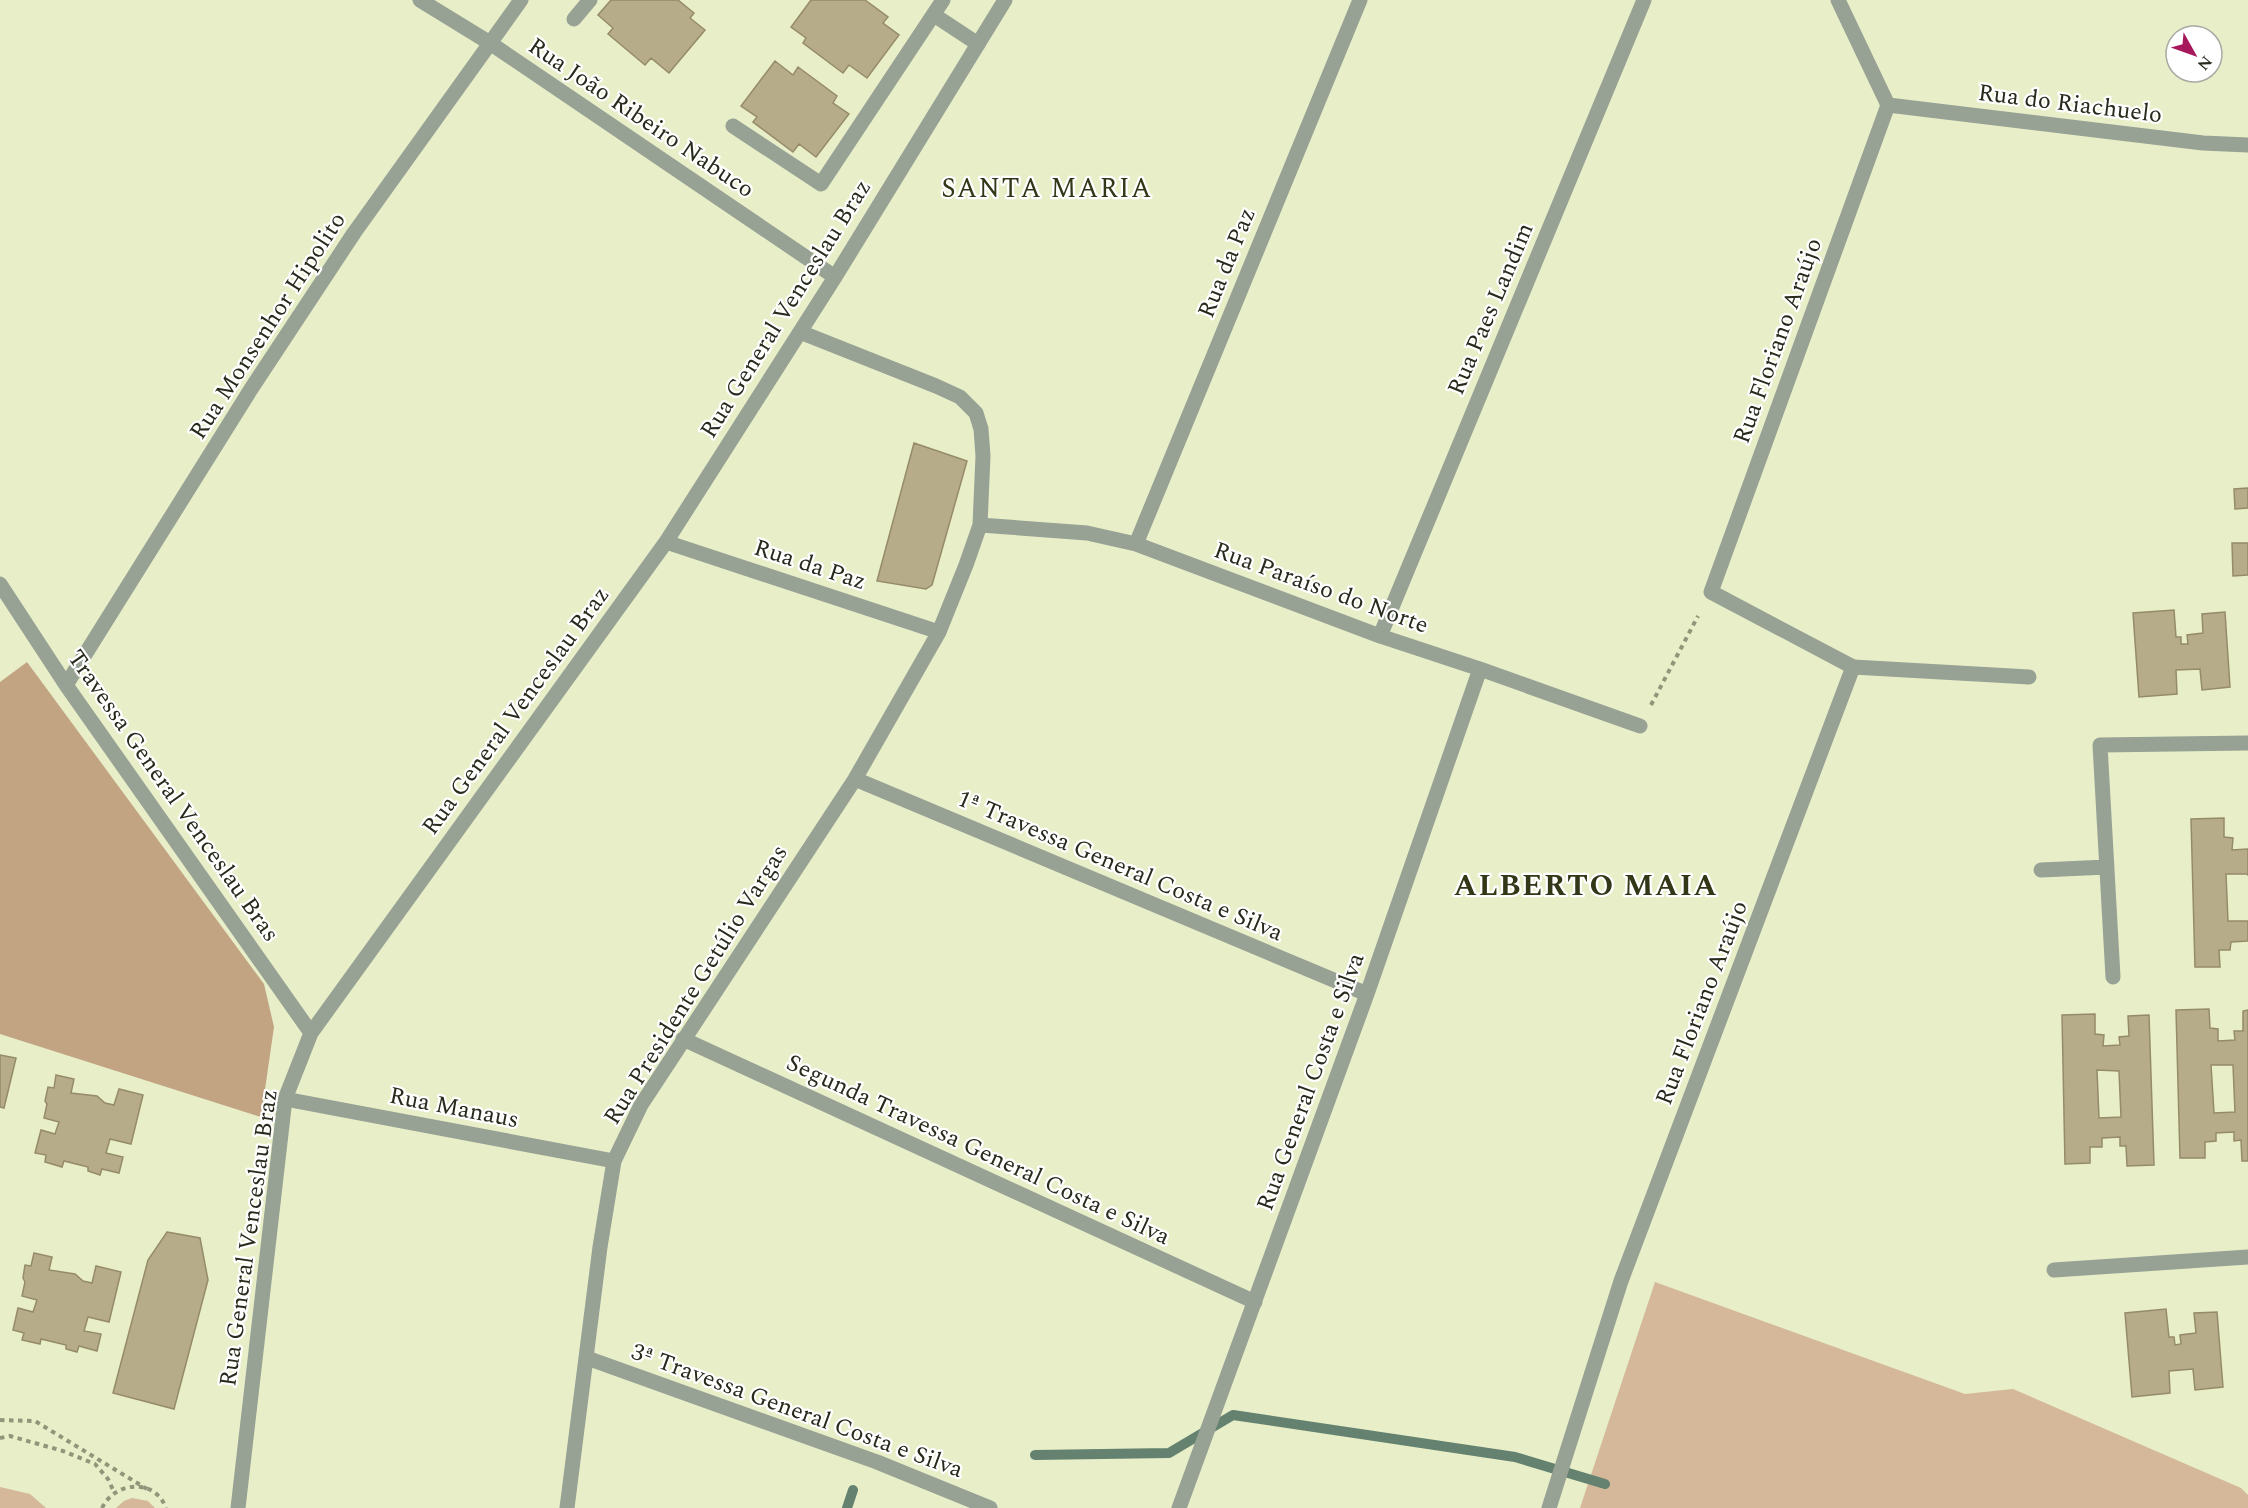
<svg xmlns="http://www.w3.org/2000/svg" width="2248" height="1508" font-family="Spectral,serif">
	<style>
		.green { fill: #d4b899 }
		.forest { fill: #c2a483 }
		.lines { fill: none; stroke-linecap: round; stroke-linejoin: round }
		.stream { stroke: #64826f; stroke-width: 10 }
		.building { fill: #b7ac89; stroke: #968b69; stroke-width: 1.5; fill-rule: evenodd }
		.path { stroke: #91967a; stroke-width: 4; stroke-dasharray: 4.5 4.5; stroke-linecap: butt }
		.lane { stroke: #97a194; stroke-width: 15 }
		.street { stroke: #97a194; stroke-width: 15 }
		.labels { text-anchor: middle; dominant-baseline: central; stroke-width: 4.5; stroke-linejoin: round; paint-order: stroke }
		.street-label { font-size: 24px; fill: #282a1c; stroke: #fff }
		.quarter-label { font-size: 27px; letter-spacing: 1.5px; fill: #333718; stroke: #fff }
		.district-label { font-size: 30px; font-weight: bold; letter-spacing: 1.5px; fill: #333718; stroke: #fff }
	</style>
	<rect width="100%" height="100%" fill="#e7eec8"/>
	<!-- green -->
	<path class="green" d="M1655,1282L1965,1394L2013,1389L2241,1488L2248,1495V1508H1580Z
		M0,1487L30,1494L46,1508H0Z
		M132,1498L148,1501L155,1508H116L124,1501Z"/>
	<!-- forest -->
	<path class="forest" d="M27,662L264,984L274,1027L261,1117L0,1034V682Z"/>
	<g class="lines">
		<!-- stream -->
		<path class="stream" d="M1035,1455L1169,1453L1233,1415L1515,1457L1605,1484
			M847,1508L853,1490"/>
	</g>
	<!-- building -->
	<path class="building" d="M611,0H678L694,13L690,18L705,30L669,73L651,58L645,65L608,34L613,28L598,15Z
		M811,0H865L888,17L883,23L899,35L867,78L849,65L843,73L803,43L806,38L791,27Z
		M775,61L793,75L798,67L837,96L833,103L849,114L816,157L799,144L793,152L753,122L757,117L741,106Z
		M914,443L967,461L932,585L926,589L877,581Z
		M2248,488V508L2235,509L2234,489Z
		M2232,543H2248V575L2233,576Z
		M2174,610L2176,637H2181V644H2188L2187,635L2203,633L2202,614L2225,612L2230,687L2202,690L2200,669L2176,670L2177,694L2139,697L2133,613Z
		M2224,818V837L2233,838L2232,850L2248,849V876V874H2226L2228,921H2248V941L2231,942L2230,950H2219L2220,967H2195L2191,819Z
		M2209,1009L2210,1028L2218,1029V1041L2235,1040L2234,1031H2243V1011L2248,1010V1161H2242L2241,1140L2234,1141V1132L2216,1133V1141L2205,1142V1158H2180L2176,1010ZM2211,1065H2233L2235,1112L2214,1113Z
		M2095,1014V1034L2104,1035L2103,1046L2120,1045L2119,1037L2129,1036L2128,1016L2149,1015L2154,1165L2127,1166L2126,1146H2120V1137L2102,1138V1147H2090V1163L2065,1164L2062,1015ZM2097,1070L2119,1071L2121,1117L2099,1118Z
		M0,1055L16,1058L4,1108L0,1107Z
		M56,1075L74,1079L71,1093L97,1096L105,1103L114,1105L119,1089L143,1095L131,1144L110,1139L106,1153L123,1157L119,1173L102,1169L100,1175L88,1171V1167L64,1161L62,1167L45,1162L46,1155L35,1153L41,1130L55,1134L59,1122L44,1118L47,1104L45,1101L48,1087L54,1088Z
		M167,1232L200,1238L208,1280L174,1409L113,1393L148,1260Z
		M34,1253L52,1257L49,1270L75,1274L83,1281L92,1283L96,1266L121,1272L109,1322L88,1317L84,1331L101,1334L97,1351L79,1346L77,1352L66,1349V1345L41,1339L40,1344L22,1340L24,1333L13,1330L18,1308L33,1312L37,1300L22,1296L25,1282L23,1278L25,1265L31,1266Z
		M2166,1309L2169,1337H2174L2175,1345L2181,1344L2180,1335L2196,1333L2194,1313L2217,1312L2223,1387L2195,1390L2193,1369L2169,1371L2170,1393L2132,1397L2125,1313Z"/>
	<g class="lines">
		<!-- path -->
		<path class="path" d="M1651,705L1698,616
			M0,1420L35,1421L147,1489
			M0,1438L10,1436L63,1451L95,1464L108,1479L114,1492
			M102,1508C115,1481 155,1478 166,1508"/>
		<!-- lane -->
		<path class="lane" d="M934,15L978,44
			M574,19L590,0
			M733,126L821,184L943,0
			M1853,667L2029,677
			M2041,870L2107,867
			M2113,977L2100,745L2248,743
			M2054,1270L2248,1257"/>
		<!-- street -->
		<path class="street" d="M420,0L490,43L835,277
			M1838,0L1888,105
			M1888,105L2203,143L2248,145
			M980,525L1087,533L1136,544L1380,636L1480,669L1640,726
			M666,542L939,632
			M1136,544L1360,0
			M0,584L66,685L311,1033
			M1380,636L1644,0
			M66,685L251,389L354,233L521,0
			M855,779L1367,994
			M683,1039L1255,1302
			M285,1099L614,1161
			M587,1358L877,1462L990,1508
			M238,1508L285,1099L311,1033L666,542L835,277L1005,0
			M567,1508L600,1247L614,1161L641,1105L855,779L939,632L966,565L980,525L983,456L981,429L976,413L960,397L936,386L800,332
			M1179,1508L1367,994L1480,669
			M1549,1508L1621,1281L1853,667L1711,592L1888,105"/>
	</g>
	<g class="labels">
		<!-- street labels -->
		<g class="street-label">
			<text transform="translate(2070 104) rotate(7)">Rua do Riachuelo</text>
			<text transform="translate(641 118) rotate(34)">Rua João Ribeiro Nabuco</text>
			<text transform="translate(1227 263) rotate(-68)">Rua da Paz</text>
			<text transform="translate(786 309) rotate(-58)">Rua General Venceslau Braz</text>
			<text transform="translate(1491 309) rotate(-67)">Rua Paes Landim</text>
			<text transform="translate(268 326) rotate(-57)">Rua Monsenhor Hipolito</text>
			<text transform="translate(1778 341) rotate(-70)">Rua Floriano Araújo</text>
			<text transform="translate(810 565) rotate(18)">Rua da Paz</text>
			<text transform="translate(1321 588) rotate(20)">Rua Paraíso do Norte</text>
			<text transform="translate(516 711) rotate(-54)">Rua General Venceslau Braz</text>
			<text transform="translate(173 796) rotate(55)">Travessa General Venceslau Bras</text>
			<text transform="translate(1120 866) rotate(23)">1ª Travessa General Costa e Silva</text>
			<text transform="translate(696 985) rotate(-58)">Rua Presidente Getúlio Vargas</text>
			<text transform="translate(1702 1003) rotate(-69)">Rua Floriano Araújo</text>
			<text transform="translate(1311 1082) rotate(-70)">Rua General Costa e Silva</text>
			<text transform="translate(454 1108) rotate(11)">Rua Manaus</text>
			<text transform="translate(978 1150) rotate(25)">Segunda Travessa General Costa e Silva</text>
			<text transform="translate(249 1238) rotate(-82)">Rua General Venceslau Braz</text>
			<text transform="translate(797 1411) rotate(20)">3ª Travessa General Costa e Silva</text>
		</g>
		<!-- quarter labels -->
		<g class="quarter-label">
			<text x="1047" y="189">SANTA MARIA</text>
		</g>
		<!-- district labels -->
		<g class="district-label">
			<text x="1586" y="886">ALBERTO MAIA</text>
		</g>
	</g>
	<!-- north arrow -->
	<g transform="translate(2194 54) rotate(130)"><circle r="28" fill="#ffffff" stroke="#a9aaa4" stroke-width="1.5"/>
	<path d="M0-4.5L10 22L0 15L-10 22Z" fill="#a6185b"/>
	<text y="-9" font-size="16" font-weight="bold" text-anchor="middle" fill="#282a1c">N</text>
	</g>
</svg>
